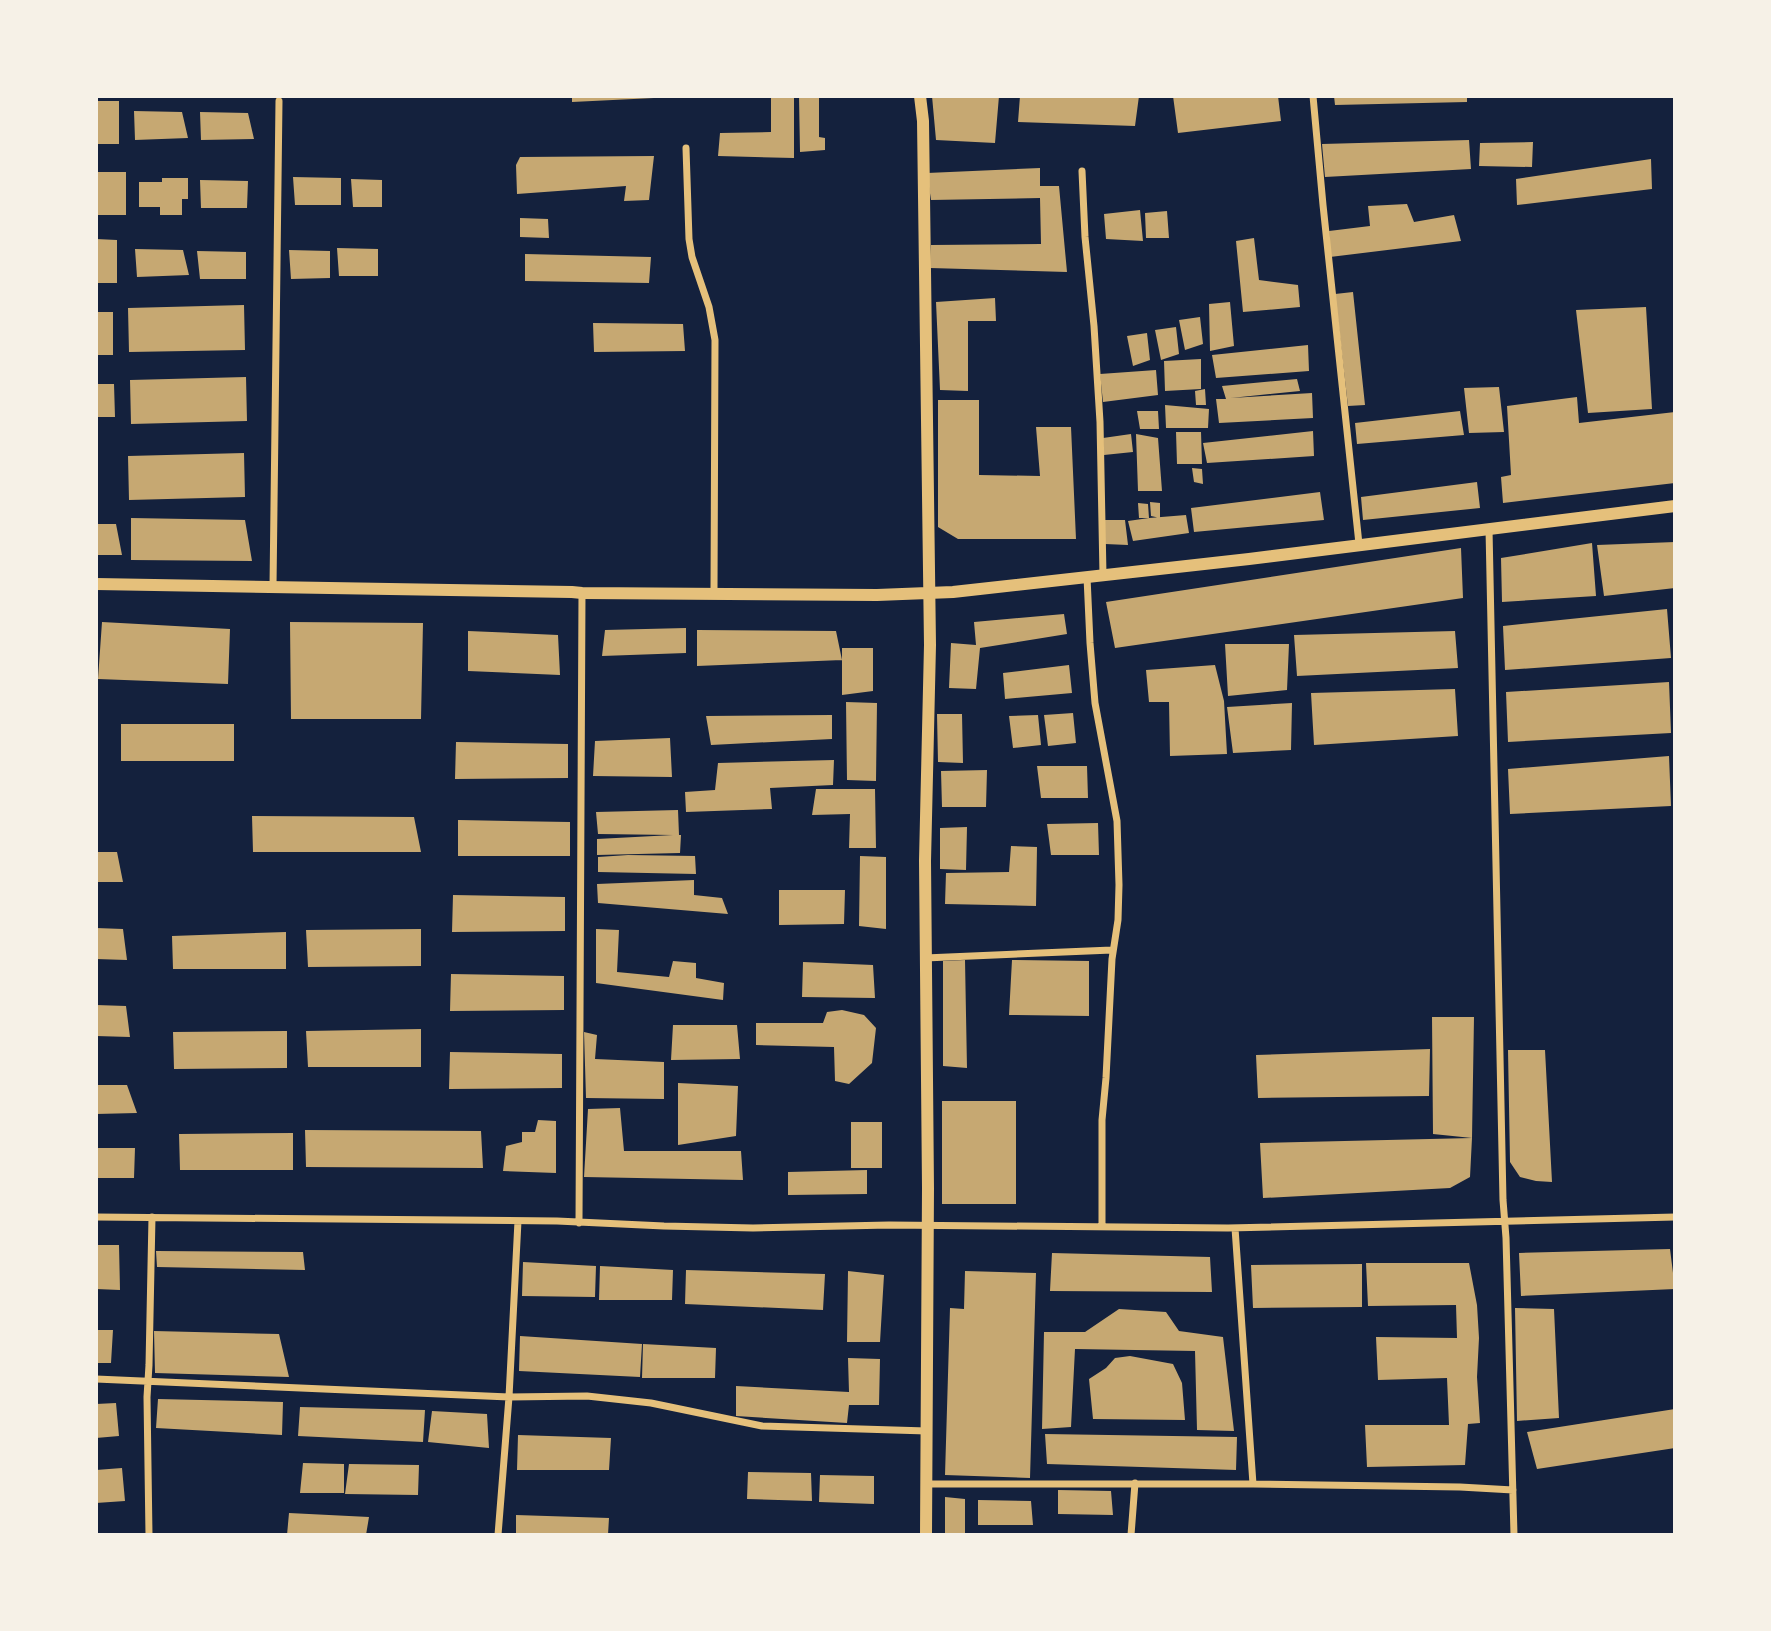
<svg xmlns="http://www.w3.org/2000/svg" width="1771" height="1631" font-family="Inter,sans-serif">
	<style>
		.building { fill: #c6a872 }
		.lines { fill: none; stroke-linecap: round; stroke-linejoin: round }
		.minor { stroke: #e5c07b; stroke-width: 7 }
		.tertiary { stroke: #e5c07b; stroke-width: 12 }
	</style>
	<rect width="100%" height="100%" fill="#14213d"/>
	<!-- building -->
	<path class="building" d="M572,96H654V98L572,102Z
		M771,96H794V158L718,156L720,133L771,132Z
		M799,96H819V137L825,138V150L800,152Z
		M932,96H999L995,143L936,140Z
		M1020,96H1139L1135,126L1018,122Z
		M1173,96H1278L1281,121L1178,133Z
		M1334,96H1467V102L1335,105Z
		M96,101H119V144H96Z
		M134,111L182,112L188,138L135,140Z
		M200,112L248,113L254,139L201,140Z
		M1469,140L1471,169L1325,177L1322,144Z
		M1533,142L1532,167L1479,166L1480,143Z
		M654,156L649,200L624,201L626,186L517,194L516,165L520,157Z
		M1651,159L1652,189L1517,205L1516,179Z
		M1040,168V186H1059L1067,272L930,268L931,245L1041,244L1040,198L931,200L927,173Z
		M96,172H126V215H96Z
		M293,177L341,178V205H295Z
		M162,178H188V199H182V215H160V207H139V182H162Z
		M351,179L382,180V207H353Z
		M200,180L248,181L247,208H201Z
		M1407,204L1414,222L1454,215L1461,241L1330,257L1329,231L1370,226L1368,206Z
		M1140,210L1143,241L1106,239L1104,214Z
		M1167,211L1169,238H1146L1145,213Z
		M520,218L548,219L549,238L520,237Z
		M1254,238L1259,280L1298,285L1300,307L1243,312L1236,241Z
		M96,239L117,240V283H96Z
		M337,248L378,249V276H339Z
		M135,249L183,250L189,275L137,277Z
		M289,250L330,251V278L291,279Z
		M197,251L246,252V279H200Z
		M525,254L651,257L649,283L525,281Z
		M1353,292L1365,405L1348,406L1335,294Z
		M995,298L996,321H968V391L940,390L936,302Z
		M1230,302L1234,346L1210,351L1209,304Z
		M244,305L245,350L129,352L128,308Z
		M1646,307L1652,409L1588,413L1576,310Z
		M96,312H113V355H96Z
		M1200,317L1203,344L1185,350L1179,320Z
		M593,323L683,324L685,351L594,352Z
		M1176,327L1179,354L1161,360L1155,330Z
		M1147,333L1150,360L1133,366L1127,336Z
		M1308,345L1309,371L1216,378L1212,355Z
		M1201,359V389L1165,391L1164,361Z
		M1156,370L1158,395L1103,402L1100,374Z
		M246,377L247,421L131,424L130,380Z
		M1297,379L1300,391L1231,398L1312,393L1313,418L1219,423L1216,399H1226L1222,386Z
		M96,384H114L115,417H96Z
		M1499,387L1504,432L1469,433L1464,388Z
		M1205,389L1206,405H1196L1195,391Z
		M1577,397L1579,423L1675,412V483L1503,503L1501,477L1511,475L1507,406Z
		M938,400H979V475L1040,476L1036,427H1071L1076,539H958L938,527Z
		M1165,405L1209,409L1208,428H1166Z
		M1137,411H1158L1159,429H1140Z
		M1460,411L1464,435L1357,444L1355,423Z
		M1313,431L1314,456L1207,463L1203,443Z
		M1176,432H1201L1202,464H1177Z
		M1131,434L1133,452L1104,455L1103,438Z
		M1136,434L1158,438L1162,491H1138Z
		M244,453L245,497L129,500L128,456Z
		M1192,468L1202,469L1203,484L1194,482Z
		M1477,482L1480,508L1363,520L1361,497Z
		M1320,492L1324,520L1194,532L1191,508Z
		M1150,502L1160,503V518L1151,516Z
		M1138,503L1148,504L1149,518L1186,515L1189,533L1133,541L1128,521L1149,518H1139Z
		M131,518L245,520L252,561L131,560Z
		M1105,520H1125L1128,545L1105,544Z
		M96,524H116L122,555H96Z
		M1675,542V588L1604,596L1597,545Z
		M1592,543L1596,596L1502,602L1501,558Z
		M1461,548L1463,598L1115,648L1106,602Z
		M1667,609L1671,658L1505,670L1503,626Z
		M1064,614L1067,634L980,648L976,689L949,688L951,643L976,645L974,622Z
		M102,622L230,629L228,684L98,679Z
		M290,622L423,623L421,719H291Z
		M686,628V653L602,656L605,630Z
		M697,630L836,631L842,660L697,666Z
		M468,631L558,635L560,675L468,671Z
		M1455,631L1458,668L1297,676L1294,635Z
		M1225,644H1289L1287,690L1228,696Z
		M842,648H873V691L842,695Z
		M1069,665L1072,693L1005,699L1003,673Z
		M1215,665L1224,701L1227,754L1170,756L1169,702H1149L1146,670Z
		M1669,682L1671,733L1508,742L1506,692Z
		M1455,689L1458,736L1314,745L1311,693Z
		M846,702L877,703L876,781L847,780Z
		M1292,703L1291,750L1233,753L1227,707Z
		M1073,713L1076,743L1048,746L1044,715Z
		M937,714H962L963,763L938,762Z
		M832,715V739L711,745L706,716Z
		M1038,715L1041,745L1013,748L1009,716Z
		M121,724H234V761H121Z
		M670,738L672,777L593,776L595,741Z
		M456,742L568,744V778L455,779Z
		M1669,756L1671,806L1510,814L1508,769Z
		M834,760L833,785L770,788L772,809L686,812L685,792L715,790L718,763Z
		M1037,766H1087L1088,798H1041Z
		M987,770L986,807H942L941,771Z
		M816,789H875L876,848H849L850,814L812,815Z
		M678,810L679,835H681L680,853L597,855V839L673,835L598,834L596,812Z
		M252,816L414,817L421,852H253Z
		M458,820L570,822V856H458Z
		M1098,823L1099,855H1051L1047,824Z
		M967,827L966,870L940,869V828Z
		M1011,846L1037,847L1036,906L945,904L946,873L1009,872Z
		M96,852H117L123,882H96Z
		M628,855L695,856L696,874L598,872V857Z
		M860,856L886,857V929L859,926Z
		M694,880V895L722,898L728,914L598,903L597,884Z
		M779,890H845L844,924L779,925Z
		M453,895L565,897V931L452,932Z
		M96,928L123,929L127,960L96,959Z
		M421,929V966L308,967L306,930Z
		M596,929L619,930L617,972L669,977L673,961L696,963V978L724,983L723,1000L596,983Z
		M286,932V969H173L172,936Z
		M965,960L967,1068L943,1066V961Z
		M1012,960L1089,961V1016L1009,1015Z
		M803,962L873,965L875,998L802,997Z
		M451,974L564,976V1010L450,1011Z
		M96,1005L126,1006L130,1037L96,1036Z
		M842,1010L864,1015L876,1028L872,1063L849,1084L835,1081L834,1047L756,1045V1023H823L827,1012Z
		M1432,1017H1474L1472,1138L1433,1134Z
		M673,1025H737L740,1059L671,1060Z
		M421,1029V1067H308L306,1031Z
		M287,1031V1068L174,1069L173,1032Z
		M584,1032L597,1035L595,1059L664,1062V1099L586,1098Z
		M1430,1049L1429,1096L1258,1098L1256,1055Z
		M1508,1050H1545L1552,1182L1536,1181L1520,1177L1510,1162Z
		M450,1052L562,1054V1088L449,1089Z
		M678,1083L738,1086L736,1136L678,1145Z
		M96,1085H127L137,1113L96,1114Z
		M942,1101H1016V1204H942Z
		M620,1108L624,1151H741L743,1180L584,1177L588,1109Z
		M538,1120L556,1121V1173L503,1171L506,1146L522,1142V1132H535Z
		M851,1122H882V1168H851Z
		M305,1130L481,1131L483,1168L306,1167Z
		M293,1133V1170H180L179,1134Z
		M1472,1138L1470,1177L1450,1188L1263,1198L1260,1143Z
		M96,1148H135L134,1178H96Z
		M867,1170V1194L788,1195V1172Z
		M96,1245H119L120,1290L96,1289Z
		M1670,1249L1675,1289L1521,1296L1519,1253Z
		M156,1251L303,1252L305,1270L157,1267Z
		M1052,1253L1210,1257L1212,1292L1050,1291Z
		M523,1262L596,1266L595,1297L522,1296Z
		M1366,1263H1469L1477,1305L1479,1338L1477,1377L1480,1423L1468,1424L1465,1465L1367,1467L1365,1425H1449L1447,1378L1378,1380L1376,1337L1457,1338L1456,1305L1368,1306Z
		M1362,1264V1307L1253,1308L1251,1265Z
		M600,1266L673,1270L672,1300H599Z
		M686,1270L825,1274L823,1310L685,1304Z
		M848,1271L884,1275L880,1342H847Z
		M965,1271L1036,1273L1030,1478L945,1475L950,1308L964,1309Z
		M1515,1308L1554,1309L1559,1418L1517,1421Z
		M1119,1309L1166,1312L1179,1331L1223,1337L1234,1431L1197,1430L1195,1351L1075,1349L1071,1427L1042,1429L1044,1332H1085Z
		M96,1330H113L111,1363H96Z
		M154,1331L279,1334L289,1377L155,1373Z
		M520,1336L642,1344L640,1377L519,1371Z
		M643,1344L716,1348L715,1378H642Z
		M1130,1356L1173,1364L1182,1383L1185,1420L1093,1419L1089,1379L1106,1368L1115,1358Z
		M848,1358L880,1359L879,1405H849L847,1423L736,1416V1386L849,1392Z
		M158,1399L283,1402L282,1435L156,1428Z
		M116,1403L119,1436L96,1438V1404Z
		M300,1407L425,1410L423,1442L298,1436Z
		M1675,1409V1448L1537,1469L1527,1432Z
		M432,1411L487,1414L489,1448L428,1442Z
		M1045,1434L1237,1437L1236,1470L1047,1464Z
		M518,1435L611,1438L609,1470H517Z
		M303,1463L344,1464V1493H300Z
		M349,1464L419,1465L418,1495L345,1494Z
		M122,1468L125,1501L96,1503V1470Z
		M748,1472L811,1473L812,1501L747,1499Z
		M820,1475L874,1476V1504L819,1502Z
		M1058,1490L1111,1491L1113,1515L1058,1514Z
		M945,1497L965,1499V1535H945Z
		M978,1500L1031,1501L1033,1525H978Z
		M289,1513L369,1517L366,1535H287Z
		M516,1515L609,1518L608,1535H516Z"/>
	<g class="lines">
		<!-- minor -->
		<path class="minor" d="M1313,96L1323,205L1359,544
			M686,148L689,239L692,257L709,307L715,340L714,593
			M1082,171L1085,237L1094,326L1100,422L1103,575
			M1489,529L1503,1200L1506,1238L1514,1535
			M1087,577L1090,643L1095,703L1117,821L1119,885L1118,920L1112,959L1106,1078L1102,1120V1226
			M273,587L279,101
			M925,958L1112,950
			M96,1217L557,1221L664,1226L753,1228L889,1225L1228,1228L1675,1217
			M579,1223L582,593
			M1235,1228L1253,1484
			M96,1379L509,1397L587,1396L651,1403L762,1426L927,1431
			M926,1484H1253L1460,1487L1513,1490
			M149,1535L147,1397L149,1365L152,1217
			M498,1535L509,1397L518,1221
			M1131,1535L1135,1483"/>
		<!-- tertiary -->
		<path class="tertiary" d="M920,96L923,121L930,645L925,861L928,1188L926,1535
			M96,584L572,592L582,593L877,595L953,592L1249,559L1675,506"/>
	</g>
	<!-- border -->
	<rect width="1771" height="1631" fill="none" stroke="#f6f1e7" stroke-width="196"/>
</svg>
